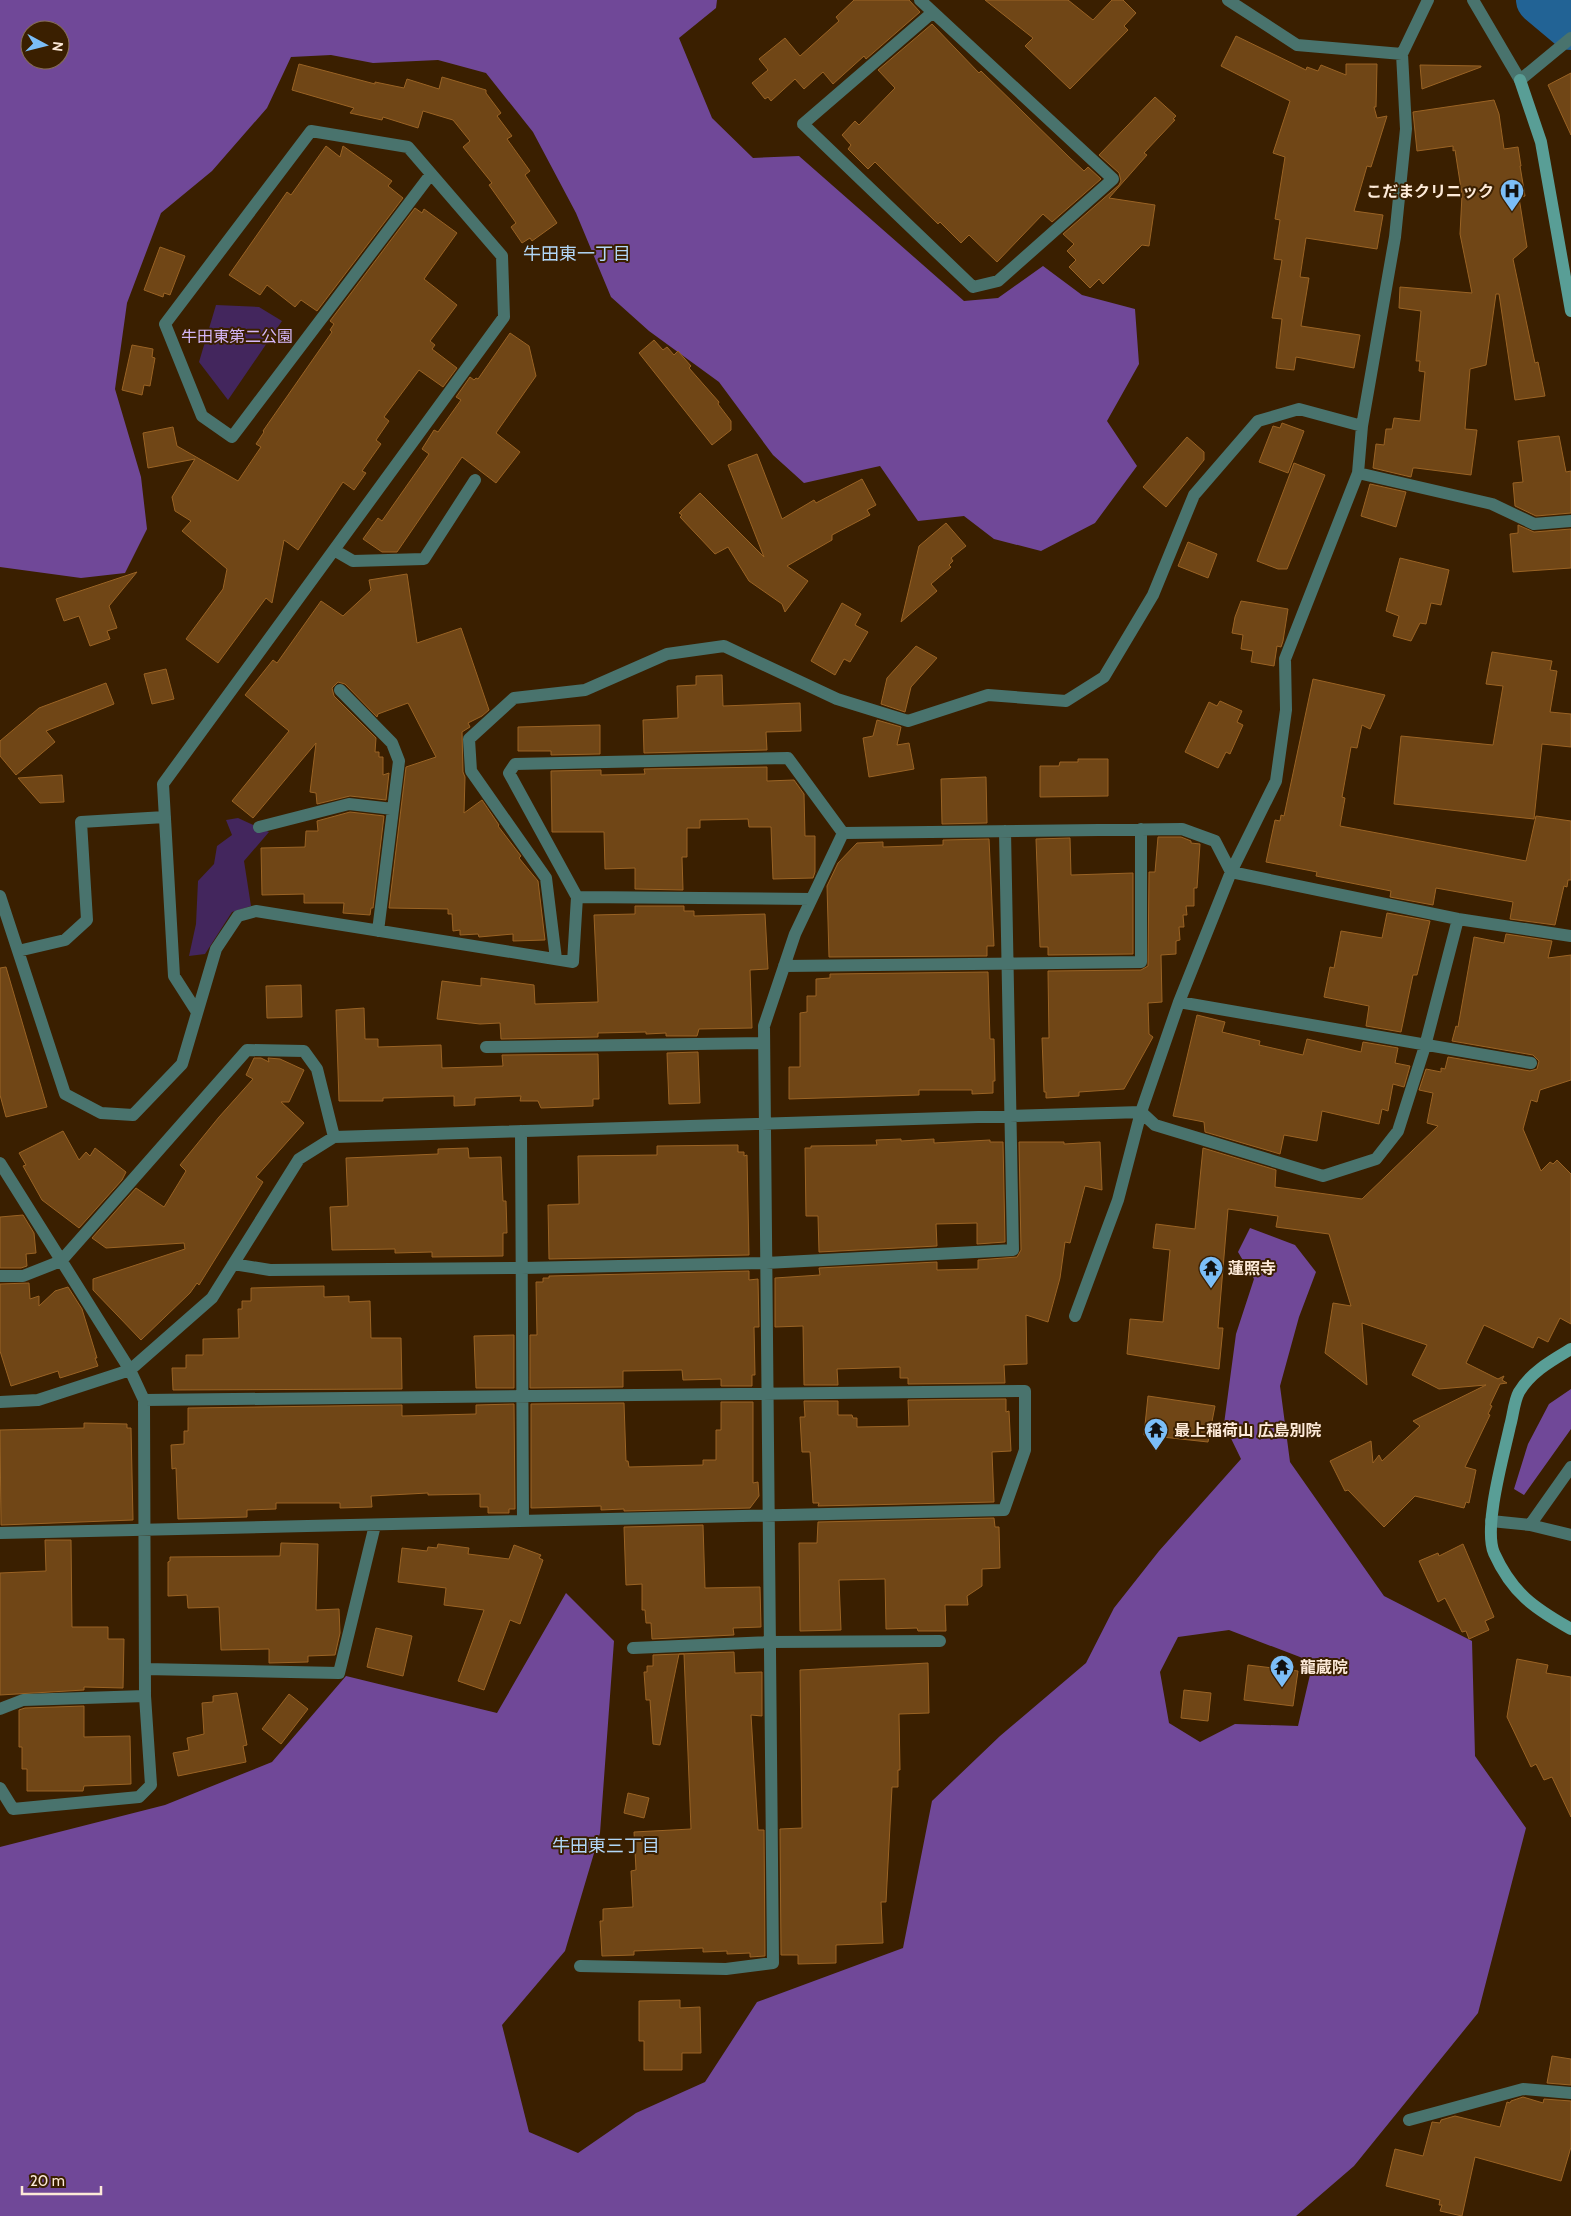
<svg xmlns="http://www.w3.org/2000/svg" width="1571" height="2216" font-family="Cabin,'Noto Sans JP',sans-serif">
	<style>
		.green { fill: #43265d }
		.forest { fill: #704898; fill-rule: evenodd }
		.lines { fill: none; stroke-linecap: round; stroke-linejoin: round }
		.river { stroke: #226395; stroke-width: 48 }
		.building { fill: #704616; stroke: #9a6324 }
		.street { stroke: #49736d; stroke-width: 12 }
		.secondary { stroke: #599e96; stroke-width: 12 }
		.labels { text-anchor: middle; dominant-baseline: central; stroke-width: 4; stroke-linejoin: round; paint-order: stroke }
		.poi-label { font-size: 16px; font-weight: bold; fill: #fdead8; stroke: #3a1f00; text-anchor: start }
		.park-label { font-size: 16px; fill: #d5b7f8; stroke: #3a1f00 }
		.neighbourhood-label { font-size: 18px; fill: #b2d7f7; stroke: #3a1f00 }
	</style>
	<rect width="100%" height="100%" fill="#3a1f00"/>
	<!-- green -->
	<path class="green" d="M216,305L259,307L282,321L228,400L199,362Z
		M238,818L269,832L244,861L251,906L232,912L205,954L189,956L196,924L198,881L214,864L217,846L232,835L226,820Z"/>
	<!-- forest -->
	<path class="forest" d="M0,0H717L716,8L679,38L712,118L753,158L799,156L964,301L998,298L1043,266L1082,295L1135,309L1139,364L1107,421L1137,466L1095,523L1041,551L994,539L964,516L918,521L880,466L804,483L773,455L719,382L649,331L611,297L576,213L533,132L486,73L438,60L373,63L331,55L291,57L267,108L212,171L161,213L127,303L115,389L141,477L147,529L125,573L81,578L0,567ZM30,30H60V60H30Z
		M1250,1228L1295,1245L1316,1272L1299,1317L1280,1386L1290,1462L1384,1596L1472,1641L1475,1756L1526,1828L1478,2013L1354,2166L1296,2216H0V1847L165,1805L272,1762L346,1676L497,1713L566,1593L614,1641L600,1833L565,1951L502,2025L529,2132L578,2153L636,2113L705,2082L757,2002L903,1948L932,1801L1000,1736L1086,1663L1114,1608L1159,1551L1241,1459L1224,1424L1236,1334L1254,1279L1238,1252ZM1229,1630L1313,1662L1298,1726L1235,1724L1200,1742L1169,1723L1160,1672L1178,1637Z
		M1571,1389V1429L1524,1495L1514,1489L1528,1444L1549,1404Z"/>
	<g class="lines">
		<!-- river -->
		<path class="river" d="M1540,0L1571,26"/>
	</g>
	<!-- building -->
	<path class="building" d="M854,0H909L920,12L866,59L864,56L833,84L823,72L804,89L795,79L771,101L768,97L765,99L752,83L768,70L759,59L785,38L800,56L839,21L836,17Z
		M985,0H1068L1093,20L1112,0H1123L1136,13L1124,26L1128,30L1070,89L1025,46L1033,38Z
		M932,24L979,73L981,71L1069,157L1084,171L1088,167L1101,179L1052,222L1043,214L997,262L969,235L961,243L940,222L938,224L875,162L868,169L848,149L851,145L842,135L855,121L859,125L895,88L878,70Z
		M1236,36L1306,70L1307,67L1318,71L1321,65L1346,75V64H1377L1376,107H1374L1377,118L1387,116L1371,167L1367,166L1354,211L1383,215L1377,249L1306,238L1300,277L1309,278L1301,326L1360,335L1354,368L1296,357L1294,370L1276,368L1282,319L1272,318L1282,260L1274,259L1280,220L1275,219L1285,157L1273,153L1290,101L1221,66Z
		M299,64L375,84V82L404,88L407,79L439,89L442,77L486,90V93L501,113L497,116L512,136L507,139L530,171L525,175L557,223L532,241L530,238L522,243L511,227L516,223L489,185L492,183L463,147L470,141L453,120L423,111L418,128L383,117L382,120L350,113L354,108L292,90Z
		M1420,65L1481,66V67L1422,89Z
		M1571,73V135L1548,85Z
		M1155,97L1176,116L1173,119L1175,120L1144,153L1147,155L1109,198L1155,205L1149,246L1142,245L1103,284L1099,279L1090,288L1069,267L1076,260L1067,251L1074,244L1063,234L1119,185L1121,181L1119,173L1099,155Z
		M1494,100L1499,114L1504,149L1518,147L1521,166H1520L1525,196L1519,198L1527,247L1513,259L1535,363L1538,362L1545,396L1515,400L1499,294H1496L1486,365L1470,369L1465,429L1477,430L1471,475L1416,468H1413L1411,477L1373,468L1376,444L1384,445L1386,429H1392L1394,418L1420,421L1425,372L1419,371L1420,361H1416L1421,311L1399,308L1400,287L1472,293L1460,234L1462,195L1455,150L1453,151V146L1417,151L1413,112Z
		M326,146L340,157L343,146L392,181L388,186L403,198L317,311L301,300L295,307L267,285L260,295L229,275L287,192L291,195Z
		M415,208L422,213L424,209L457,233L424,279L457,305L430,341L435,345L432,349L457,368L443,387L419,370L384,417L389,421L376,440L381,444L362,471L366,473L354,490L343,482L298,550L284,540L272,603L266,598L218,663L186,639L223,589L227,569L182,531L191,521L175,511L172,497L195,459L148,468L143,433L173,427L177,446L238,481L261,447L256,444L264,432L263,431L332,332L330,330L334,324L330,321Z
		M160,247L185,256L170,295L164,293L163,297L144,290Z
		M510,333L529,346L536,376L496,433L520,452L496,483L462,457L397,552H382L363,539L378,518L382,521L429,454L422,449L434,430L438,432L461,400L456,397L470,377L474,380L476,378L478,379Z
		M654,340L663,350L667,347L674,355L678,351L691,366L689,368L719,402L718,404L731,421V430L712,445L639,353Z
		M132,345L153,349L152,357L155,358L150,386L144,385L142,395L122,390Z
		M1282,423L1304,431L1288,473L1259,462L1273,426L1280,428Z
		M1559,436L1566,472L1571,471V513L1536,516L1515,506L1513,483L1523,482L1518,441Z
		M1187,437L1204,452V460L1166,507L1143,487Z
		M757,454L782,519L814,500L816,503L862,479L876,505L867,510L870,515L832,535V540L787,566L808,581L785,612L782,604L749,581L728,547L715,554L680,517L682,515L679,513L700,493L764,557L728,465Z
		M1294,463L1325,475L1287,569H1278L1257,561Z
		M1370,484L1406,492L1396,527L1361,516Z
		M946,523L966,546L951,558L953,561L949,565L951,567L931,584L937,591L901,622L919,546Z
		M1518,525L1534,532L1571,529V568L1513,572L1510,534L1518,533Z
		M1188,542L1217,554L1208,578L1178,566Z
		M1400,558L1449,570L1441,605L1431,603L1426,624L1420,623L1411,641L1393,636L1399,616L1386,611Z
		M137,572L109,606L117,628L107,631L110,639L90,646L79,616L64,621L56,599Z
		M407,574L417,643L461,628L489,710L482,716L468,723L470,727L462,732L463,772L465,777L464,813L482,800L499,825L498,826L521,856L519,858L538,881L545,940L513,941V934L479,937L478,934L460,935V930L453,931L452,914H448V909L389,908L406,767L436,757L408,703L378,714L377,717L345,684L338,682L332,688L334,696L376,738L375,752H379V757H383V775L389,773L386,800L350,796L317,804L316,793L310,792L316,743L253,818L232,801L289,731L245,695L273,660L277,663L321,601L343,616L371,590L369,580Z
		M1241,601L1288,609L1283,641L1281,647L1277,646L1274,666L1251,662L1253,651L1241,649L1243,635L1232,633L1235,617Z
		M842,603L861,614L855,625L868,632L850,662L844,659L835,675L811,661Z
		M916,646L937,658L911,687L905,712L881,704L887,678Z
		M1492,652L1552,661L1550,670L1557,671L1550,712L1571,714V747L1542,744L1534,819L1394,804L1401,736L1493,745L1503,686L1486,684Z
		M166,669L174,699L152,704L144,674Z
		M722,675L723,706L800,703L801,731L766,732L767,750L644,753L643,720L678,718L677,686L696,685V676Z
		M1313,679L1385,695L1370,729L1362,725L1357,748L1351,747L1342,797L1345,798L1340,826L1526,861L1536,816L1571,821V880H1568L1567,887L1564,886L1555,925L1510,919L1513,902L1436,888L1433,905L1390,897L1391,891L1316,876L1317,872L1266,862L1275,820L1280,821L1281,815L1284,816Z
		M106,683L114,704L46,731L55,742L16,775L0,756V741L39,708Z
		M1220,701L1242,711L1237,722L1243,725L1230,754L1226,752L1218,768L1185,752L1209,702L1217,706Z
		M877,720L901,727L897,745L909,743L914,769L869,777L863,738L873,736Z
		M600,725V754L551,755V751H518V727Z
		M1078,759H1108V796L1040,797V766H1059L1060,762H1078Z
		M767,767V781L794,780L804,794L805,836H815V872L813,878L773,879L771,827H749L748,819L700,820V828H687V857H682L683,890L635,889V868L605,869L604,832H552L551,771L601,770V775L645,774L644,769Z
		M62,775L64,802L40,803L18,778Z
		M986,777L987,823L942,824L941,779Z
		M350,812L384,816L373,908H371L370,915L343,913L344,903H304V894L262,895L261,848L305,847L306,831H318L317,821Z
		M1158,837H1181L1191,841V843L1200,844L1197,888H1194V906H1186L1187,915H1183L1184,927H1179L1180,940L1176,941V954L1161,955L1162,1002L1148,1003L1149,1034L1153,1037L1124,1089L1079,1092V1096L1046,1098V1092H1044L1042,1038H1049L1048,971L1141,970L1148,966L1149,872H1155Z
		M1070,838L1071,875L1133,873V954L1048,955V947H1040L1036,839Z
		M989,839L994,946H987V956L829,957L827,886L838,863L857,843L883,842V847L943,845V840Z
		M635,906H684V911H694V916L765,914L768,969L750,970L752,1028L699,1029L697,1036H666V1033L646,1034V1032L598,1033V1037L501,1039L500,1023L480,1024L437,1019L442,981L481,986V978L534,985L535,1004L598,1002L594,915L635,914Z
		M1387,913L1430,921L1417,975H1413L1401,1032L1366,1026L1369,1006L1324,997L1330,967L1334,968L1341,931L1382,938Z
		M1506,934L1552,941L1548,958L1571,955V1080L1540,1090L1537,1102L1531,1100L1523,1129L1541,1171L1550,1162L1553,1164L1557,1160L1571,1174V1324L1560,1318L1548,1342L1538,1337L1533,1348L1484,1325L1466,1363L1498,1379L1504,1376L1502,1380L1507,1383L1500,1384L1490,1405L1492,1406L1488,1414L1490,1415L1465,1467L1476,1470L1469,1503L1466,1502L1464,1508L1415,1496L1384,1527L1348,1490L1345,1491L1330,1461L1371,1441L1373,1463L1379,1455L1382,1461L1420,1426L1413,1421L1486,1385L1439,1389L1412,1375L1427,1345L1362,1323L1367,1385L1325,1353L1333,1303L1351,1306L1329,1234L1276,1227L1278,1216L1228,1209L1218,1328H1223L1219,1369L1127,1354L1130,1319L1163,1322L1170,1250L1153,1248L1156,1224L1195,1229L1203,1148L1276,1170L1275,1187L1362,1199L1438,1126L1427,1123L1433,1093L1419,1090L1426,1069L1441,1072V1068L1445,1069L1448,1057L1530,1071L1537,1069L1539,1061L1533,1055L1452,1041L1456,1026L1458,1027L1474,937L1504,943Z
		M6,967L47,1107L6,1117L0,1095V968Z
		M988,972L990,1039H994L995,1081H993V1093L972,1094V1090H919V1095L789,1099V1067H800V1013L807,1012V996H816V979L830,978V974Z
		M301,985L302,1017L267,1018L266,986Z
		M364,1008L365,1039H378V1047L441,1045L442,1068L503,1066L502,1055L598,1054L599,1099H593V1106L541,1108L538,1101H520L521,1096L475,1098V1105L454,1106V1096L383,1098V1101H339L336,1010Z
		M1197,1015L1225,1022L1222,1032L1260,1041L1259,1045L1303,1055L1307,1039L1361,1052L1363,1042L1398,1048L1395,1063L1410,1066L1404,1087L1393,1084L1388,1111L1382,1109L1379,1124L1322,1111L1317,1141L1284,1135L1280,1154L1205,1132L1204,1122L1173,1116Z
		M698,1052L700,1103L669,1104L667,1053Z
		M254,1058H261L269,1062L268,1058L280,1059L304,1070L289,1102H281L304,1123L256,1177L263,1182L199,1285L197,1283L190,1293L141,1340L93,1290V1279L185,1249L184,1243L106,1248L92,1238L136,1188L164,1207L186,1171L180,1165L219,1117L253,1079L246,1075Z
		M63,1131L79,1160L86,1152L90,1156L95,1148L126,1172L122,1180L79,1228L42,1200L23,1166L26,1165L19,1153Z
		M901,1139V1141L934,1139V1143L990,1140V1142H1003L1005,1242L977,1244V1223L936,1224L937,1246L819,1252L818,1216H806L805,1148H811V1146L877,1145L876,1140Z
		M1019,1142H1064V1144L1100,1142L1102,1190L1085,1186L1070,1243L1065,1242L1060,1278L1048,1322L1026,1315L1027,1364L1004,1365L1005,1383L908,1384V1378H900V1367L837,1369L838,1385H804L803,1326L775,1327V1278L820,1275L819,1268L937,1262V1270L978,1269V1260L1017,1257L1021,1250Z
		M738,1145V1152H744V1156L747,1155L749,1255L549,1259L548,1205L579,1204L578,1156L657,1155V1146Z
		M468,1148L469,1158L501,1157L503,1201H506L507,1233H503V1256L432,1257V1252L395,1253V1249L332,1250L330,1207L348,1206L346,1158L438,1154V1149Z
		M23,1215L34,1233L36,1253L26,1254L27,1266L21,1268H0V1217Z
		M749,1271V1280L758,1279L759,1327H754L755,1375H752V1386H721V1379L683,1380L682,1370L623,1371V1387L530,1388V1335H537L536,1282H543V1278H549V1276Z
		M29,1283L30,1299L39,1296V1306L55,1291L68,1287L82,1309L97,1358H95L98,1366L60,1378L58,1371L11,1386L0,1351V1284Z
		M324,1286V1297L349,1296V1302L370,1301L371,1338H401L402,1389L173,1390L172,1368H186V1355H203V1339L239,1338L238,1309H242V1301H251V1288Z
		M514,1335V1388H476L474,1336Z
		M1148,1396L1215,1406L1208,1442L1144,1435Z
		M1006,1399V1412L1009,1411L1011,1451L992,1452L994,1502L818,1506L819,1503H813L810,1452H802L800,1417H805L804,1401H838V1415H852L853,1418H857V1427L909,1426L908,1400Z
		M721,1402H753V1483L758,1482L759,1496L750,1508L624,1511V1509L601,1510V1506L531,1508V1404L624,1403L626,1461H628L629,1467L703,1465V1460H716V1430H721Z
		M514,1404L515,1509H509V1513H488V1507H480V1494L428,1495V1493L371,1496L372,1507L340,1508V1503H276V1509L247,1510V1517L178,1519L176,1468L172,1469L171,1445L184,1444V1431H188V1408L402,1405V1416L476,1414V1405Z
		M84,1423L127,1424V1428H131L133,1520L1,1525L0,1430L84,1428Z
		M994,1518L995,1527H999L1000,1568L982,1569V1586L967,1596L968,1605H945L946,1631H918L917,1628L886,1629L885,1579L839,1580L841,1630L800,1631L799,1543H817L818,1522Z
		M703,1525L705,1588L760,1587L761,1627L733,1628L734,1635L652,1639L651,1623H646L645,1610H642V1584L626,1585L624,1527Z
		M45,1540H71L72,1627H108V1639H124L123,1688L84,1687V1690L0,1695V1573L46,1571Z
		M281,1543L318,1544L316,1610L339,1609L340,1633L335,1655L308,1656V1662L269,1663V1649L221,1650L219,1607L188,1608L187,1595L168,1596V1562L170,1561V1557L280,1556Z
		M438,1544L469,1548L468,1554L509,1559L514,1545L541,1555L539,1558L543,1560L520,1624L510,1620L484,1690L458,1681L484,1610L444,1605L446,1588L398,1582L402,1548L427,1551L428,1547L437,1548Z
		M1463,1544L1494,1617L1485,1621L1489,1630L1469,1639L1466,1631L1462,1632L1445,1598L1438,1602L1419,1561L1438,1553L1439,1556Z
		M376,1628L412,1636L403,1676L367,1667Z
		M734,1652L735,1673L762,1672V1716L751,1715L758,1830H764L765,1956L750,1957V1953L727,1954V1951L703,1952V1948L634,1951V1955L602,1956L600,1921H603V1909L633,1907L631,1871L636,1870L634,1832L691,1829L684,1654H679Z
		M679,1654L660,1745L653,1744L650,1700H646L644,1672H647V1666H653V1655Z
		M1517,1659L1548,1665L1546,1673L1571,1677V1817L1552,1777L1544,1780L1536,1764L1531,1767L1507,1717Z
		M928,1663L929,1713L899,1714L900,1770H898V1787H892L886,1902H881L883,1943L836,1945V1963L798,1964V1955H781L780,1829L802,1828L800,1670Z
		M1248,1665L1298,1671L1293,1706L1244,1700Z
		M1184,1690L1211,1693L1208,1721L1181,1718Z
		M237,1693L247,1745L243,1746L246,1762L178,1776L173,1753L189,1750L187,1738L204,1734L202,1703L213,1702V1696Z
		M289,1694L308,1709L281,1744L262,1729Z
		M84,1706V1737L130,1736L131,1784L84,1786L83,1791H27V1769H22V1747H19V1710L25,1708Z
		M628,1793L649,1798L644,1818L624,1813Z
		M680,2000V2008L700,2007L701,2053H682V2070H644V2041H639V2001Z
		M1552,2056L1571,2059V2085L1547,2083Z
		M1523,2097L1543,2103L1544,2099L1571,2101V2147L1561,2181L1475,2157L1462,2216L1440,2211L1442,2205H1439L1440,2200L1386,2186L1395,2149L1423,2156L1432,2122L1440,2123L1441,2120L1455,2116L1500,2127L1507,2102L1510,2103L1511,2101Z"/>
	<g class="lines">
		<!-- street -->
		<path class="street" d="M920,0L1113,179L998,281L973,287L803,124L933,12
			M1228,0L1297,45L1402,54
			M1428,0L1402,54L1406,129L1395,237L1362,426L1358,473L1492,504L1534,524L1571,521
			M1473,0L1520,80L1571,38
			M334,550L353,561L424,559L475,480
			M340,690L392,743L399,761L378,931
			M259,827L349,804L393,809
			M843,833L1182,829L1215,841L1231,872
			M1231,872L1276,781L1286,710L1285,659L1358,473
			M0,896L65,1094L101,1113L133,1115L182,1064L216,949L238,916L256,911L573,962L577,897L509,773L515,764L788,758L843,833L795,934L764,1026L773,1963L726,1969L580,1966
			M577,897L811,899
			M18,951L65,940L87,920L81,822L165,817
			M556,959L546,878L471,771L469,739L514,698L585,690L667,654L724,646L837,699L908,721L988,695L1066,701L1104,677L1153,595L1194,495L1258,421L1299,409L1362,426
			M784,966L1141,962V829
			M1179,1002L1531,1063
			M197,1012L174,976L163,784L504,317L502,256L408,147L311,131L165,324L202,416L232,437L431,174
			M486,1047L764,1043
			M521,1131L523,1521
			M0,1163L130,1370L144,1400L145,1696L151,1785L139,1797L13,1809L0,1788
			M233,1264L270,1270L522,1268L766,1263L1013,1250L1005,831
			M0,1276H23L61,1261L247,1050L304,1051L317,1069L334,1137
			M1075,1316L1118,1200L1141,1112L1155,1125L1323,1176L1376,1159L1398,1131L1425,1046L1458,919
			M0,1402L38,1400L130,1370L212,1298L299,1159L334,1137L1141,1112L1179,1002L1231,872L1458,919L1571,936
			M1491,1521L1530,1525L1571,1467
			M1530,1525L1571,1535
			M0,1533L1004,1510L1025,1450V1391L144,1400
			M633,1648L770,1642L940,1641
			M145,1669L339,1673L375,1525
			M0,1709L23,1700L145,1696
			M1409,2120L1523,2089L1571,2093"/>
		<!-- secondary -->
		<path class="secondary" d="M1520,80L1541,142L1571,311
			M1571,1349C1551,1361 1531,1372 1519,1392C1514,1401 1513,1416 1510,1426C1504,1454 1483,1527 1494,1553C1512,1593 1534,1608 1571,1629"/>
	</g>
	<!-- icons -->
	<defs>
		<symbol id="hospital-pin" viewBox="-11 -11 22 30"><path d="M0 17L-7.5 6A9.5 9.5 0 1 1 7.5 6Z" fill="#7bbef8" stroke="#3a1f00"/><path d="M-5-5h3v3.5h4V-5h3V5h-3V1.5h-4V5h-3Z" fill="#111"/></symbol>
		<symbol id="temple-pin" viewBox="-11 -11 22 30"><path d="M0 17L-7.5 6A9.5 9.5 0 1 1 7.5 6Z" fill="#7bbef8" stroke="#3a1f00"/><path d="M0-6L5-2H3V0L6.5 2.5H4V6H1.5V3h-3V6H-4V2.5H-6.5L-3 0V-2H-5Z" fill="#111"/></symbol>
	</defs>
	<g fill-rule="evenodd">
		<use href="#hospital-pin" x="1498" y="177" width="28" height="38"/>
		<use href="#temple-pin" x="1197" y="1254" width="28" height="38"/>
		<use href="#temple-pin" x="1142" y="1416" width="28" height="38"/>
		<use href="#temple-pin" x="1268" y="1653" width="28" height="38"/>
	</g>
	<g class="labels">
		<!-- poi labels -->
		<g class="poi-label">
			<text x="1494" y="191" text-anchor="end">こだまクリニック</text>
			<text x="1228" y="1268">蓮照寺</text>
			<text x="1174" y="1430">最上稲荷山 広島別院</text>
			<text x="1300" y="1667">龍蔵院</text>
		</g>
		<!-- park labels -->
		<g class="park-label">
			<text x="237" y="336">牛田東第二公園</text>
		</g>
		<!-- neighbourhood labels -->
		<g class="neighbourhood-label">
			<text x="577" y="254">牛田東一丁目</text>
			<text x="606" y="1846">牛田東三丁目</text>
		</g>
	</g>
	<!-- north arrow -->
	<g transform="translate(45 45) rotate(97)"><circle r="24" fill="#3a1f00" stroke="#887056"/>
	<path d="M0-4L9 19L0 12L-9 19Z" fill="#7bbef8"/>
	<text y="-8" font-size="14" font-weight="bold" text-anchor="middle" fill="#fdead8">N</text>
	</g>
	<!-- scale -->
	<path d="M22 2186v8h79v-8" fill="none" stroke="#fdead8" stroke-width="2.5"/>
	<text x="30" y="2186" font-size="15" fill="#fdead8" stroke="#3a1f00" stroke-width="4" paint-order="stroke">20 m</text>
</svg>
